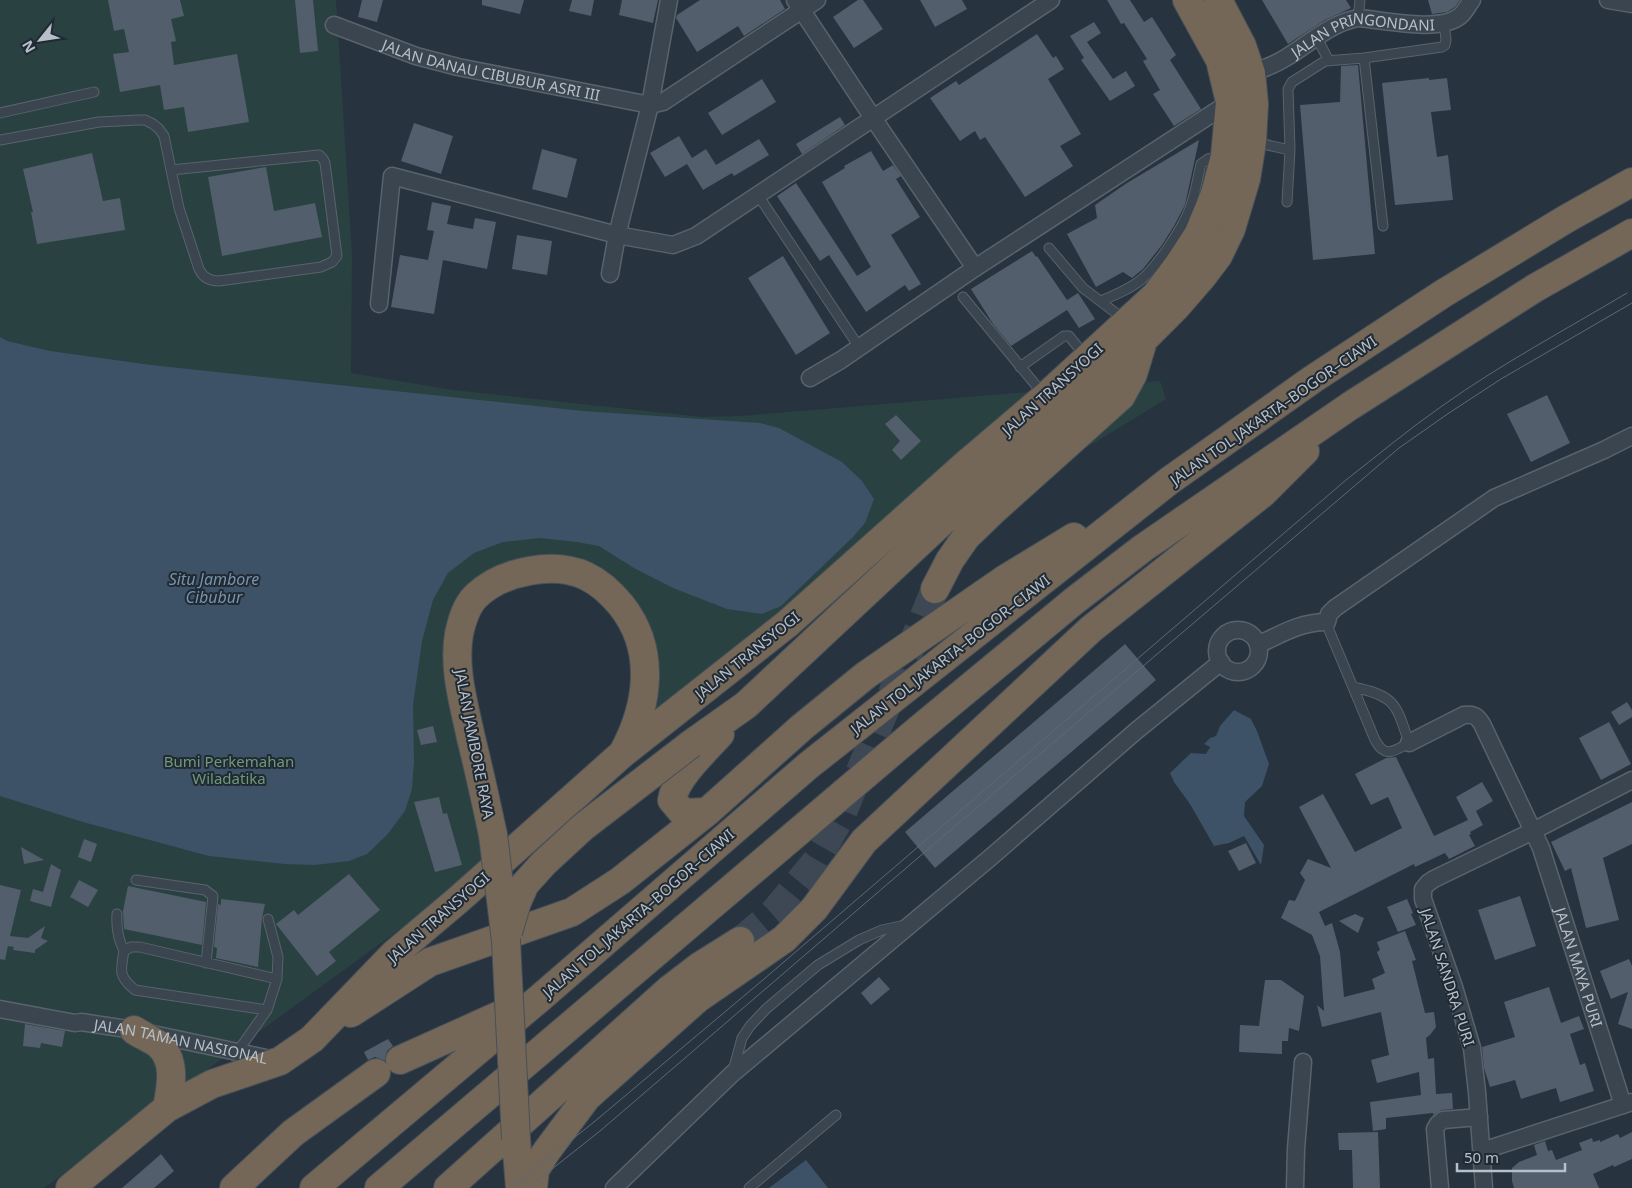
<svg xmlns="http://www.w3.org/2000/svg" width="1632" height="1188" font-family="'Noto Sans',sans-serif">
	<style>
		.green { fill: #2a4141 }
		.water { fill: #3d5267 }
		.building { fill: #525e6c }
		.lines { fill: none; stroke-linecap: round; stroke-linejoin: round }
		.highway-tunnel { stroke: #3d4854; stroke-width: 28; stroke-dasharray: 28 14; stroke-linecap: butt }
		.lane-casing { stroke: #59636c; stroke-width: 11 }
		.street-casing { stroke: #59636c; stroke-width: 19 }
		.highway-casing { stroke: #465059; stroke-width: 30 }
		.lane { stroke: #3b454f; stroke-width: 9 }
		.street { stroke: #3b454f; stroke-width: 16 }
		.highway { stroke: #746758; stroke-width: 28 }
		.tram { stroke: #5d6976; stroke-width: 1 }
		.highway-bridge-casing { stroke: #465059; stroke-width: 30; stroke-linecap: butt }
		.highway-bridge { stroke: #746758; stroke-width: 28 }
		.labels { text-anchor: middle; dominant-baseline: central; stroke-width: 4; stroke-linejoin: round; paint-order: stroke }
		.street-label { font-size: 15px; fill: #b7c0c9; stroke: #202a34 }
		.park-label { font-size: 15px; fill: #709976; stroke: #202a34 }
		.water-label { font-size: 16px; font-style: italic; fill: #7993aa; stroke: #202a34 }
	</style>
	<rect width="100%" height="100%" fill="#27333f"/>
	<!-- green -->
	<path class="green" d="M0,0H336L352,254L351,373L453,390L703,417L741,416L1160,381L1166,399L748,655L637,743L638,624L547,565L449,625L451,711L482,823L483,869L44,1188H0Z"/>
	<!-- water -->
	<path class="water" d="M0,337L7,341L50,351L151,365L583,411L760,423L779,428L842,462L862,481L874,499L865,523L853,537L781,606L762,614L727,609L673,588L634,568L599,546L577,542L540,538L503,542L474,553L448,573L433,600L422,641L413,705L414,762L412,789L405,811L387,835L367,854L349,861L315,865L285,864L209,856L83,822L0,796Z
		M1234,710L1251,719L1257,731L1269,764L1262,786L1245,802L1244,816L1264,845L1261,865L1244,836L1229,843L1214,846L1190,804L1174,782L1170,773L1191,753L1206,754L1210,747L1204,744L1210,738L1216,736L1220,726Z
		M806,1160L828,1188H769Z"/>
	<!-- building -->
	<path class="building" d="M108,0H180L184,16L171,19L176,41L171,42L174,65L237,54L249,122L188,132L184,107L164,110L160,85L120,92L113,54L129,52L124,29L114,31Z
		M295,0H313L318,51L300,53Z
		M362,0H383L377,22L358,17Z
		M482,0H524L520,14L482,5Z
		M572,0H594L591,16L569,11Z
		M622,0H658L653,23L619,15Z
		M700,0H780L785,9L744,36L738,26L697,52L676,18L677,15Z
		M858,0H863L883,29L854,48L833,17Z
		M920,0H962L967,9L935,27Z
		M1107,0H1130L1144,22L1152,17L1176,55L1170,60L1201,109L1174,126L1153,94L1160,90L1143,61L1147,59L1124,23L1121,24Z
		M1262,0H1346L1351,8L1325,20L1288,44Z
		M1428,0H1460L1455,7L1447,12L1432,14Z
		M1094,22L1101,33L1087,42L1113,79L1126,71L1135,86L1110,101L1081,60L1084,58L1070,36Z
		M1037,34L1053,58L1056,56L1064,69L1048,79L1081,134L1060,146L1073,166L1025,197L985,137L980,140L975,131L960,141L930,98L956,81L959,85Z
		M1358,65L1375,254L1313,260L1300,105L1340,102L1341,66Z
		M1429,78V80L1447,78L1451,110L1431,112L1437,157L1448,155L1453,200L1395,205L1382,83Z
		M762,79L776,102L722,135L708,113Z
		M840,117L845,125L802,154L796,144Z
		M414,123L453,136L441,174L401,161Z
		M679,136L692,158L706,149L716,165L759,139L769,155L734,176L732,173L703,190L687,164L665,177L650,153Z
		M1199,140L1185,205L1174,226L1162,245L1143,269L1132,278L1123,272L1096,287L1067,234L1097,218L1095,205L1127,183Z
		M542,149L577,159L567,198L532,189Z
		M871,151L883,171L893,165L901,176L896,179L920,217L891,235L921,284L909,291L905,285L866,312L829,255L820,261L777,196L796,183L857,276L871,267L822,182L845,168L844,166Z
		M92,153L103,201L120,198L125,230L37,244L31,212H33L23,169Z
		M266,167L274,211L315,203L322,237L222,256L208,177Z
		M432,202L451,206L447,224L473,229L475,218L496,222L487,269L443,260L434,314L391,307L400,255L428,260L434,231L427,230Z
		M517,235L552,241L547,275L512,269Z
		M1032,251L1036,257L1037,256L1067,300L1078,293L1095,319L1079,328L1067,310L1011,346L993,324L971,289Z
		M783,256L830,333L796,355L748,278Z
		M1547,395L1570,443L1531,462L1507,414Z
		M896,415L921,441L901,460L892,450L900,441L885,424Z
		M1125,644L1156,680L935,868L905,832Z
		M1627,702L1632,710V717L1619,725L1611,712Z
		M1609,722L1631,764L1601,780L1579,738Z
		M433,726L437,742L421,745L417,730Z
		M1396,757L1434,836L1468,820L1456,797L1482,782L1493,801L1476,811L1483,825L1470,832L1471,834L1469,835L1475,846L1449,859L1445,853L1415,867L1414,864L1319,912L1325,926L1332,923L1340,952L1344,997L1375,989L1372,979L1385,973L1377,952L1380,950L1377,942L1405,931L1416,960L1412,961L1425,1013L1434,1012L1436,1027L1430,1035L1426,1038L1428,1059L1434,1058L1436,1094L1452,1093L1453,1109L1442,1110L1433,1115V1113L1386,1118V1129L1373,1131L1370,1102L1421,1095L1419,1072L1377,1083L1371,1060L1389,1055L1381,1012L1322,1027L1317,1005L1324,1011L1320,956L1312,935L1281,918L1289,900L1295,901L1305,880L1300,873L1308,859L1331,868L1299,807L1323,794L1355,852L1402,828L1388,797L1371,805L1355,774L1386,758Z
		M439,797L443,814L447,813L462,865L435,872L414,802Z
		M1632,802V844L1603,858L1619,920L1586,928L1571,868L1565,871L1551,842Z
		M84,839L97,844L91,862L78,857Z
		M1246,843L1256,863L1239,871L1228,851Z
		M21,847L44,860L24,864Z
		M51,864L61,870L51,907L30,901L33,889L43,892Z
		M349,874L380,910L329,952L336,961L317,976L276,924L294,910L298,915Z
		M79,880L98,890L88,907L70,897Z
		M0,885L21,890L10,936L28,938L45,926L41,938L48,941L35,950V953L13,950L14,947L8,946L5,960L0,959Z
		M128,886L206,902L202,945L124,929L123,911Z
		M1520,896L1536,946L1495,960L1478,910Z
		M221,899L265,904L262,918L258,967L216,958L217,948L214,947L218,904L221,905Z
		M1407,899L1413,913L1411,914L1416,925L1398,932L1387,907Z
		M1355,914L1364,918L1358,933L1339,921Z
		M1629,959L1632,966V1029L1618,1024L1628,992L1611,999L1600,971Z
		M879,977L890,989L871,1005L861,993Z
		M1265,980H1281L1304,996L1299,1031L1289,1028L1288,1041H1282V1054L1239,1052L1240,1025L1259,1026Z
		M1549,987L1561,1023L1579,1016L1584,1029L1570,1034L1580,1065L1585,1063L1594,1091L1560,1102L1556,1088L1521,1099L1515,1080L1490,1087L1484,1068L1482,1047L1515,1037L1504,1002Z
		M25,1024L65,1031L62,1047L41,1043L40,1048L23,1046Z
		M388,1039L393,1046L387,1051L385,1061L375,1057L368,1060L364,1052Z
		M1378,1132L1380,1188H1353L1352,1150H1339L1338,1133Z
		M1632,1132V1159L1614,1167L1613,1165L1593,1174L1599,1188H1514L1512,1181V1168L1519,1162L1537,1155L1534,1145L1545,1141L1548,1151L1552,1150L1556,1160L1582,1150L1579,1143L1592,1138L1593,1142L1600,1140V1142L1618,1134L1620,1138Z
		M161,1154L174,1171L154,1188H122Z"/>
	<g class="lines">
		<!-- highway-tunnel -->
		<path class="highway-tunnel" d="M740,941L773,913L816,861L841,817L935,589"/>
		<defs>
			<path id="lane" d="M1358,18L1360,0
				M1317,38L1329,61
				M1364,58L1383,226
				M0,113L94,92
				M0,140L99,122L138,120H145L153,124L159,129L164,136L179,208L199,269C203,278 210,281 219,281L321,267L332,262L337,256L325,163L323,159L319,155L171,170
				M1254,142L1290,150L1288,89L1292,82L1325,61L1364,58L1442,47L1445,45L1446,40L1444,22
				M758,195L859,347
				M1287,202L1290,150
				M1049,248L1083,288L1125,320
				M963,297L1044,395
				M1101,301C1115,295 1130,289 1142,279C1157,266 1180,232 1188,213C1195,198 1197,180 1201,164L1208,159L1222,156
				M1020,367L1064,336H1069L1086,357
				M1327,622L1329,630L1375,740C1385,759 1394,751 1409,743C1396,704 1396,696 1353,687
				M136,880L205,890L213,896L206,963
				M117,914C116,928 118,939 124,951
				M267,1010L135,990C119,977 120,972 124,951L131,947H140L277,979
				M238,1051L267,1010L277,979L278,957L268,919
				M733,1071L742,1038L750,1026L766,1009L818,965L859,940L882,930L905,925
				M749,1188L836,1115"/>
			<g id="street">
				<path d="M795,0L873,118L975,268"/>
				<path d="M1608,0L1632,4"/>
				<path id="s1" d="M334,25L416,56L458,67L650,105L663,102L817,0"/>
				<path id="s2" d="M1251,73C1264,69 1276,64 1287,57C1310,43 1331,23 1358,18C1384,20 1439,33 1460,16C1465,12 1468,5 1472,0"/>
				<path d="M610,274L617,235L650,105L669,0"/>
				<path d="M379,304L392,176L617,235L673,245L696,236L1051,0"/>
				<path d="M810,378L841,360L975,268L1230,102"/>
				<circle cx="1238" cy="651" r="21"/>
				<path d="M1258,645C1281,634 1300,622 1327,622L1329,614L1335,608L1494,498L1604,450L1632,436"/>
				<path id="s3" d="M1409,743L1464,715C1474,714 1477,716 1482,724L1541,848L1623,1105"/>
				<path id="s4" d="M0,1009L75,1023L81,1022L134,1030L275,1060"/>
				<path d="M1482,1151L1632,1102"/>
				<path d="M614,1188L732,1074L991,857L1136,731L1221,662"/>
				<path d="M1295,1188L1296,1149L1303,1062"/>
				<path d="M1440,1188L1435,1129L1438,1124L1443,1120L1479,1117"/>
				<path d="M1484,1188L1477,1092L1472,1048L1454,987L1423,899V889L1428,883L1434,879L1533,831L1632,780"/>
			</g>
			<path id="highway" d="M935,589L950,560L966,537L995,509L1121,396L1133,374L1143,341
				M691,744L746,705L994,473L1143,340L1176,307L1202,277L1218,256L1231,229L1246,179L1252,142L1254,104L1251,73L1242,46L1218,0
				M707,812L683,813L672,800C675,778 705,751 720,734
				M493,835C486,802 479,770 471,738C464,704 453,669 459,634C462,620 466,606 476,596C502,571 554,561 586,576C601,583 611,593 621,605C656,649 649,704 624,751
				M351,1013L430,962L572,912L620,881L707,812L802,727L866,675L1005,579L1074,537
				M134,1030C141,1035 151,1039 158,1044C177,1060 171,1087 167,1108
				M400,1060L511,1010
				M516,1139L520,1188
				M70,1188L167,1108L212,1084L280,1061L312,1039L394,954L458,900L622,754L787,624L964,466L1045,397L1156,295L1179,264L1198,235L1215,194L1225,156L1230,102L1220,60L1187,0
				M234,1188L293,1133L376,1073
				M314,1188L540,998L809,765L1169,481L1313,379L1444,293L1566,219L1632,182
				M379,1188L918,730L1074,601L1143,548L1350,406L1535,288L1632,233
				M448,1188L670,989L700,966L740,941
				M533,1188L535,1170L546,1152L587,1097L697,999L784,939L814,909L864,841L1091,629L1263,493L1305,451"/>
		</defs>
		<!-- lane casing -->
		<use href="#lane" class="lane-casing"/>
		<!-- street casing -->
		<use href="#street" class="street-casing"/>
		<!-- highway casing -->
		<use href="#highway" class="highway-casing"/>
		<!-- lane -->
		<use href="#lane" class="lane"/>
		<!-- street -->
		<use href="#street" class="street"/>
		<!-- highway -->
		<use href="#highway" class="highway"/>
		<!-- tram -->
		<path class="tram" d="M511,1188L594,1122L764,979L1346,480C1378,455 1409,429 1442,406C1501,364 1565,330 1627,293
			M528,1188L600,1131L919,857L1399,448L1449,413L1501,379L1632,303"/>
		<defs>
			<path id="highway-bridge" d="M493,835L506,941L516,1139
				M508,932L517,902L525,884L544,863L583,827L691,744"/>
		</defs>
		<!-- highway-bridge casing -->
		<use href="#highway-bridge" class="highway-bridge-casing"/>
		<!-- highway-bridge -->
		<use href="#highway-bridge" class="highway-bridge"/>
	</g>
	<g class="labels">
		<!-- street labels -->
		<g class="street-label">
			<text stroke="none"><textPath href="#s2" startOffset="122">JALAN PRINGONDANI</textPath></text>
			<text stroke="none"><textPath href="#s1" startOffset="164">JALAN DANAU CIBUBUR ASRI III</textPath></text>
			<text transform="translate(1052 389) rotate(-42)">JALAN TRANSYOGI</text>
			<text transform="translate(1273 410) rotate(-35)">JALAN TOL JAKARTA–BOGOR–CIAWI</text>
			<text transform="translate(950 654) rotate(-38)">JALAN TOL JAKARTA–BOGOR–CIAWI</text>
			<text transform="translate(747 655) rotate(-39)">JALAN TRANSYOGI</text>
			<text transform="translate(475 744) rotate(79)">JALAN JAMBORE RAYA</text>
			<text transform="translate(638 913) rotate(-41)">JALAN TOL JAKARTA–BOGOR–CIAWI</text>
			<text transform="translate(438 917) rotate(-41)">JALAN TRANSYOGI</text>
			<text stroke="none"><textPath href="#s3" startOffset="346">JALAN MAYA PURI</textPath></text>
			<text transform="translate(1448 977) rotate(72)">JALAN SANDRA PURI</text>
			<text stroke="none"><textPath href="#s4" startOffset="184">JALAN TAMAN NASIONAL</textPath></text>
		</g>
		<!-- park labels -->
		<g class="park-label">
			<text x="229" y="761">Bumi Perkemahan<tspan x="229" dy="17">Wiladatika</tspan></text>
		</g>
		<!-- water labels -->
		<g class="water-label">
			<text x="214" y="579">Situ Jambore<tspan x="214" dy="18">Cibubur</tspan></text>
		</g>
	</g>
	<!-- north arrow -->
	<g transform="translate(40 40) rotate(240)" stroke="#202a34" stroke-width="4" paint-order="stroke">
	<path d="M0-4L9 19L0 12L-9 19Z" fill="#b7c0c9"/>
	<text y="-8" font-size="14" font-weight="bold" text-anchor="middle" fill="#b7c0c9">N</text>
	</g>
	<!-- scale -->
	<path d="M1457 1163v8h108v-8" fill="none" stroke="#b7c0c9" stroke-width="2.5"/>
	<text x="1464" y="1163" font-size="15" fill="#b7c0c9" stroke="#202a34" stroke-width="4" paint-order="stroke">50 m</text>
</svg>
